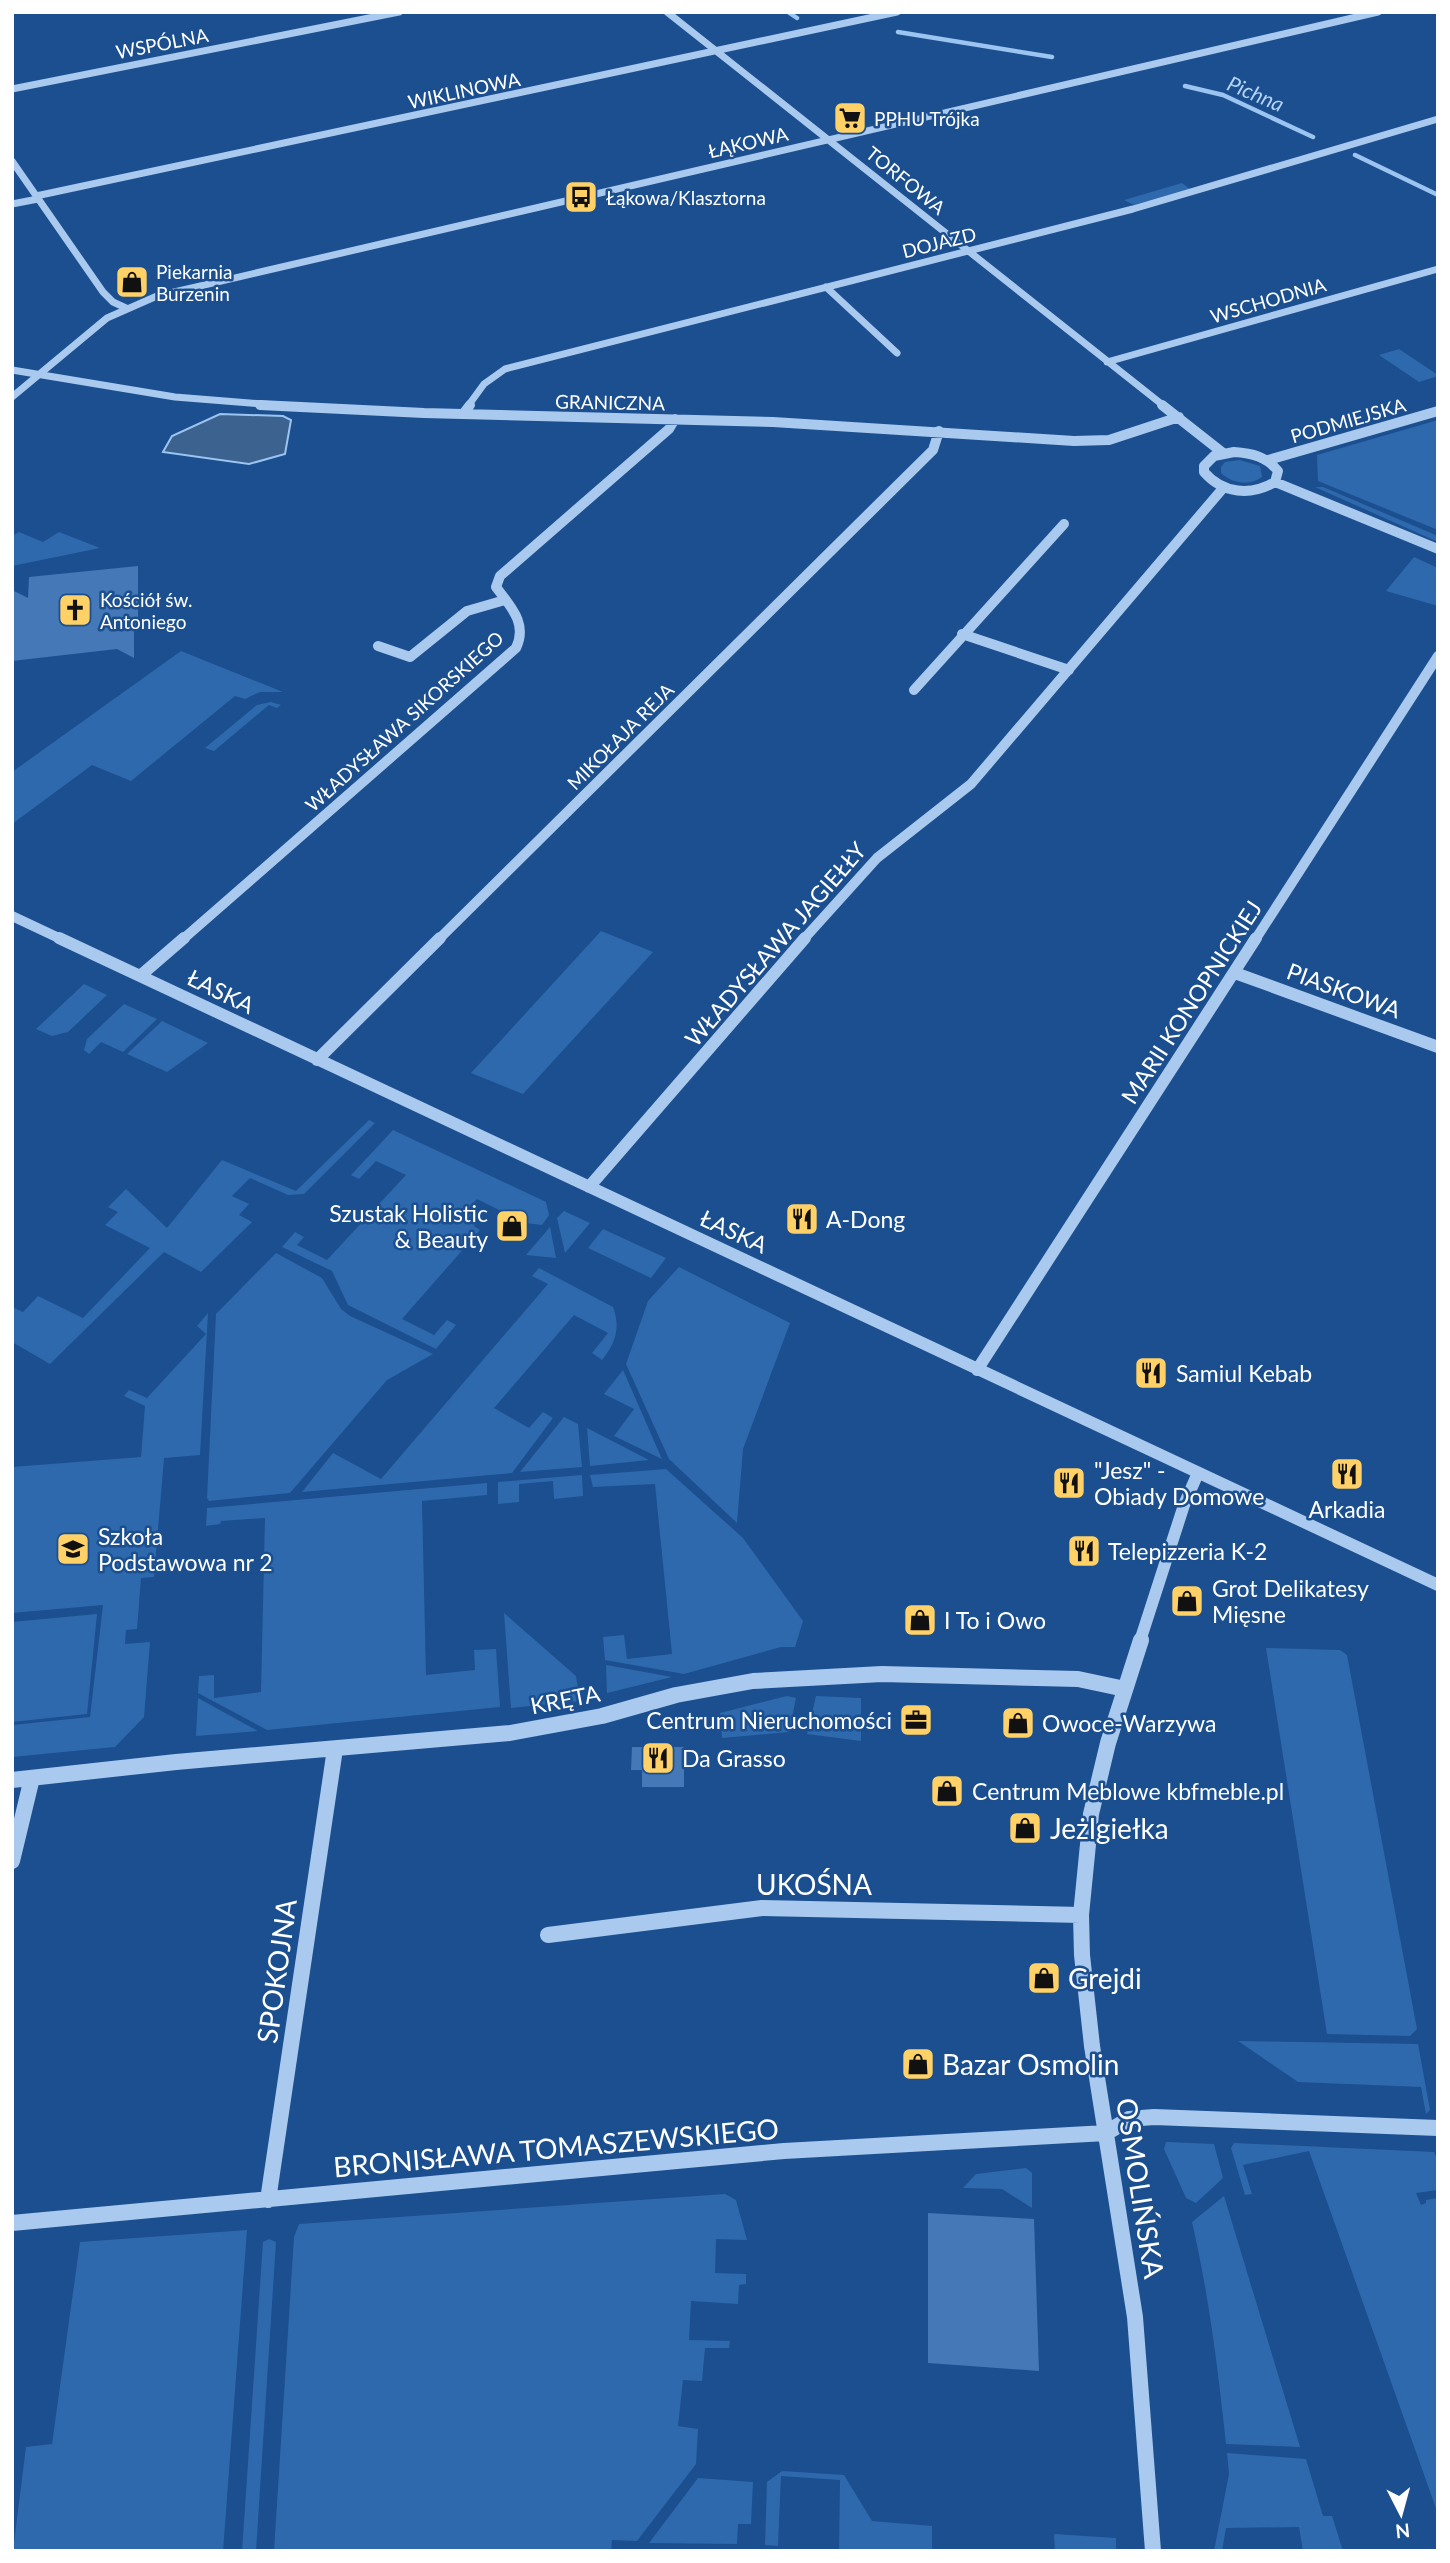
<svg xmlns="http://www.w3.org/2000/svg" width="1450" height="2563" font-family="Lato,sans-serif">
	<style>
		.green { fill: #2e69ad }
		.water { fill: #3c6290; stroke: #9cc4f0; stroke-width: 2 }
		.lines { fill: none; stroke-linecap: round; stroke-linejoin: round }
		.stream { stroke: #9cc4f0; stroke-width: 4.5 }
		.building { fill: #4478b7 }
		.minor-far3 { stroke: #a9c9ee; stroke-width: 7 }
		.minor-far2 { stroke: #a9c9ee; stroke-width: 10 }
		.minor-far1 { stroke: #a9c9ee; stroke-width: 12 }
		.minor { stroke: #a9c9ee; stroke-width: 16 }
		.labels { text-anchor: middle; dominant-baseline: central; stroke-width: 5; stroke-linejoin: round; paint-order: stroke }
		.far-street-label { font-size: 19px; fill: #fff; stroke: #1b4f8f }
		.far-poi-label { font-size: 19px; fill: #fff; stroke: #1b4f8f; text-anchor: start }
		.far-water-label { font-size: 21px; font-style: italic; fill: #b5d3f5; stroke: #1b4f8f }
		.street-label { font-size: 23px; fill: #fff; stroke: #1b4f8f }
		.poi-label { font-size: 23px; fill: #fff; stroke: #1b4f8f; text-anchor: start }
		.near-poi-label { font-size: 28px; fill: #fff; stroke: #1b4f8f; text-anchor: start }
		.near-street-label { font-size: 28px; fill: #fff; stroke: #1b4f8f }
	</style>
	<rect width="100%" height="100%" fill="#1b4f8f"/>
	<!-- green -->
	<path class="green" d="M1182,183L1190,189L1134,205L1124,200Z
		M1399,349L1438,375V376L1419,382L1379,355Z
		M1438,420V530L1318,481L1317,455Z
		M1240,460L1260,466L1262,477C1250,486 1233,484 1221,473V467L1225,462Z
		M1315,487H1323L1438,536V542Z
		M19,532L43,542L59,532L100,548L12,566V536Z
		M1414,557L1438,568V606L1386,591Z
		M181,651L283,692H260L245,699L235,696L131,781L92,765L12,824V772Z
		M271,702L281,705L277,708L269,705L214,751L205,748L257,705Z
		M601,931L653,952L523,1094L471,1073Z
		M84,984L107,995L68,1032L52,1036L36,1029Z
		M124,1004L157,1019L123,1052L101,1042L89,1054L84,1050L87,1039Z
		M162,1021L208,1043L167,1072L127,1054Z
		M369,1120L375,1123L304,1194L288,1195L250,1178L232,1196L249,1204L239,1215L252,1222L201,1272L164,1252L50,1364L12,1342V1307L23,1312L38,1296L83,1318L150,1248L105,1225L118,1212L108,1207L126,1189L167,1228L222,1160L296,1191Z
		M393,1130L546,1202L549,1215L542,1225L525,1223L477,1199L467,1210L482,1217L474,1226L480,1230L402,1319L434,1335L447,1320L456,1325L436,1349L348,1305L332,1271L282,1247L295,1232L304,1237L297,1245L327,1260L406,1175L376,1161L359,1179L351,1175Z
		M564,1211L590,1223L565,1253L557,1218Z
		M550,1227L556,1258L526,1255Z
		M603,1229L666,1258L651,1278L588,1248Z
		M276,1253L322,1278L341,1309L350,1316L433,1354L387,1380L290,1493L209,1501L207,1498L216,1314Z
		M679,1267L790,1323L743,1449L737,1523L669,1459L626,1364L648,1301Z
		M539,1268L613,1307C621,1328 615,1344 602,1360L592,1353L608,1333L574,1315L494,1408L529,1428L543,1412L553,1418L512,1473L302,1492L333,1453L381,1479L548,1284L532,1276Z
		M208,1313L200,1455L164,1458L154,1577L141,1578L137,1629L126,1630L125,1644L150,1642L144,1717L115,1747L12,1757V1725L90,1717L103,1605L12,1613V1467L141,1457L145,1406L124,1396L129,1390L147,1398L206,1334L197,1326Z
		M623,1370L662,1459L614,1436L634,1409L604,1394Z
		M564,1417L578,1424L582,1467L520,1472Z
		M587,1428L649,1460L590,1466Z
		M666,1469L743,1538L803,1621L795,1647H781L684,1674L605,1660L603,1637L624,1635L627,1659L672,1654L655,1484L593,1487L590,1475Z
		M582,1475L583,1496L554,1499L553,1481L519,1484V1502L498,1504V1482Z
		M487,1483V1495L422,1501L426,1675L475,1670L474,1650L496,1649L500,1707L267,1730L198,1693L199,1676L214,1675V1698L261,1692L265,1518L221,1521L220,1524L206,1526L207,1508Z
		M504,1613L576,1676L580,1701L511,1708Z
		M97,1614L87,1714L12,1722V1622Z
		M1266,1648L1340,1650L1347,1655L1417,2029L1410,2036L1327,2034Z
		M606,1665L672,1677L607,1693Z
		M787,1696L796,1698L789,1732L722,1738L720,1713Z
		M816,1696L861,1698V1741L807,1734Z
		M198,1698L258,1731L196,1736Z
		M1238,2041L1418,2044L1430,2110L1426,2114L1421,2087L1298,2082Z
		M1166,2142L1214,2144L1223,2178L1196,2203L1186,2198L1164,2149Z
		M1234,2143L1434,2152L1438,2161V2190L1416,2193L1421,2205L1426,2203V2200L1438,2198V2514L1309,2151L1243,2165L1252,2194L1245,2195L1231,2148Z
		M1026,2168L1032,2173V2208L1002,2189L963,2188L976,2174Z
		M725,2194L736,2200L747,2240L716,2239L715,2273L746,2274V2284L739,2285L738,2304L691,2301L689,2340L730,2341L729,2348H705L702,2381L683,2380L678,2426L698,2429L696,2464L637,2541L612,2540L611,2551H274L294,2237L299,2224Z
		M1224,2196L1300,2447L1226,2444C1218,2369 1209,2296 1192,2222Z
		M247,2230L223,2551H13L26,2447L52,2444L80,2242Z
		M269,2239L276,2242L256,2551H242L263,2242Z
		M1227,2453L1306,2459L1323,2516H1332L1343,2551H1303L1299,2527L1226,2528L1222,2551H1214L1229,2474Z
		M782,2471L844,2475L872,2521L932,2526V2551H839L840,2480L781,2476L778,2546L765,2545L767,2482Z
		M698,2478L753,2482L751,2524H738L737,2544L649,2543Z
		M1054,2534L1116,2538V2551H1055Z"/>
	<!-- water -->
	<path class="water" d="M220,414L283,416L291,420L285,454L249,464L163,452L172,436Z"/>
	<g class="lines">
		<!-- stream -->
		<path class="stream" d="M788,12L797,18
			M898,32L1052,57
			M1185,86L1223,95L1313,137
			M1355,155L1438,195"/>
	</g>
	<!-- building -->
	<path class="building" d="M138,566V629H134V658L117,649L12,661V590L28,598L29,577Z
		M632,1747H684V1787H642V1770H631Z
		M928,2213L1034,2219L1039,2371L928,2363Z"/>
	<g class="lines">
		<!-- minor-far3 -->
		<path class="minor-far3" d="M667,12L1164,406
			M12,89L399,12
			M12,161L103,292L113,302L126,308
			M36,196L897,12
			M12,204L38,199
			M826,287L897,353
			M1107,362L1438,269
			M12,370L175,397L287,406
			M12,397L107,318L157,296L1378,12
			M468,406L484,384L505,369L1133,209L1438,119"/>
		<!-- minor-far2 -->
		<path class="minor-far2" d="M260,405L424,413L773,422L1074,441L1109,440L1179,417
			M1162,405L1223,453
			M463,414L470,405
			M1234,452C1252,453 1267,457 1278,471L1275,482C1251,496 1223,494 1204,472V466L1214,456Z
			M1268,460L1438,411
			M1275,482L1438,549
			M962,634L1069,670
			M378,646L410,657L467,611L505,600
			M914,690L1064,524
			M12,916L63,940
			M182,940L516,648C528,623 510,606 496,587L500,576L669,429L675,419
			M438,940L933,450L939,431
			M803,940L877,858L971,784L1224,487
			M1255,940L1438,656"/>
		<!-- minor-far1 -->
		<path class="minor-far1" d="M59,938L1438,1585
			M1235,973L1438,1047
			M140,976L184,938
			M317,1060L440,938
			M589,1187L805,938
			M977,1370L1256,938
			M1140,1641L1184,1505L1198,1473"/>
		<!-- minor -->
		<path class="minor" d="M1141,1640L1108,1743L1091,1814L1081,1915L1082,1955L1092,2046L1135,2317L1153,2551
			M12,1780L176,1762L510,1733L602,1716L676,1695L753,1681L882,1674L1078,1679L1125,1689
			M12,1861L32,1778
			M548,1935L762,1908L1081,1915
			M268,2200L335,1749
			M12,2223L784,2151L1106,2133L1129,2119L1154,2117L1438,2128"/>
	</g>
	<!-- icons -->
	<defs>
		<symbol id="supermarket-square" viewBox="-11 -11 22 22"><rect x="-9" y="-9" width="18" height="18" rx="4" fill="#ffd166" stroke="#1b4f8f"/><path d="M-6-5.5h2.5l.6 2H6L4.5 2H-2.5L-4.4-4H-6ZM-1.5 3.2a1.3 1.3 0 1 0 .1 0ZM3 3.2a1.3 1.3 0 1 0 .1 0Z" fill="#111"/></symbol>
		<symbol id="bus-square" viewBox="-11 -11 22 22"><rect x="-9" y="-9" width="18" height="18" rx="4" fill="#ffd166" stroke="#1b4f8f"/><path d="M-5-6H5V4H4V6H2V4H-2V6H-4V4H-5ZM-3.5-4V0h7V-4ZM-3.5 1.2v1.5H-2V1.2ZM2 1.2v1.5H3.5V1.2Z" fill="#111"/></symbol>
		<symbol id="shop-square" viewBox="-11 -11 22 22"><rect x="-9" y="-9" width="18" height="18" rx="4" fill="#ffd166" stroke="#1b4f8f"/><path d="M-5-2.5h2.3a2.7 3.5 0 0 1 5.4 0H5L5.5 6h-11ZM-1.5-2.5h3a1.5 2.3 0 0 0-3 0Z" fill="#111"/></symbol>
		<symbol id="church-square" viewBox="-11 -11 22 22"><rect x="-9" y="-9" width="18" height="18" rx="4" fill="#ffd166" stroke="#1b4f8f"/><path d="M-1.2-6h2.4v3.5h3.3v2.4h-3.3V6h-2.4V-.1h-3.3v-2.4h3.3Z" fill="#111"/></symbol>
		<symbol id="restaurant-square" viewBox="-11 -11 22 22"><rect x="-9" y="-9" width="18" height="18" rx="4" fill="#ffd166" stroke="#1b4f8f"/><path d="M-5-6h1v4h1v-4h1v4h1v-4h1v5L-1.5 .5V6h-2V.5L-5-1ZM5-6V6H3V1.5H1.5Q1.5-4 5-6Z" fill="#111"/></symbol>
		<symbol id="school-square" viewBox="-11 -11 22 22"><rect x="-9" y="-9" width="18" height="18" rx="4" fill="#ffd166" stroke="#1b4f8f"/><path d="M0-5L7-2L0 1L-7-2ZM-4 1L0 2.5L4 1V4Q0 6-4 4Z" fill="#111"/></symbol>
		<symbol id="office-square" viewBox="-11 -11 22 22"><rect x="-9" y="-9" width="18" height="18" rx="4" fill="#ffd166" stroke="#1b4f8f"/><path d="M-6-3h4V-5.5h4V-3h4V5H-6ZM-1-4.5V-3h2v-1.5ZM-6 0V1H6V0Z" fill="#111"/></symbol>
	</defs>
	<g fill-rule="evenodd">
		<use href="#supermarket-square" x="831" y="99" width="38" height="38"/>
		<use href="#bus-square" x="562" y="178" width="38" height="38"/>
		<use href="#shop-square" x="113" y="263" width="38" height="38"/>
		<use href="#church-square" x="56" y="591" width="38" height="38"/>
		<use href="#restaurant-square" x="783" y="1200" width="38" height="38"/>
		<use href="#shop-square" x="493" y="1207" width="38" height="38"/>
		<use href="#restaurant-square" x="1132" y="1354" width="38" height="38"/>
		<use href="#restaurant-square" x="1328" y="1455" width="38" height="38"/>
		<use href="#restaurant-square" x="1050" y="1464" width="38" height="38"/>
		<use href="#school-square" x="54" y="1530" width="38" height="38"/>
		<use href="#restaurant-square" x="1065" y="1532" width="38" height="38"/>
		<use href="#shop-square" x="1168" y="1582" width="38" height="38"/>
		<use href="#shop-square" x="901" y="1601" width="38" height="38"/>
		<use href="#office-square" x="897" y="1701" width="38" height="38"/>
		<use href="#shop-square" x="999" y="1704" width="38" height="38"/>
		<use href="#restaurant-square" x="639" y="1739" width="38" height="38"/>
		<use href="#shop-square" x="928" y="1772" width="38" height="38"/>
		<use href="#shop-square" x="1006" y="1809" width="38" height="38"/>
		<use href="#shop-square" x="1025" y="1959" width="38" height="38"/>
		<use href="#shop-square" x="899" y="2045" width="38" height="38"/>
	</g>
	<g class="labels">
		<!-- far-street labels -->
		<g class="far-street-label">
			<text transform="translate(162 43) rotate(-11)">WSPÓLNA</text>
			<text transform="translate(464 90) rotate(-12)">WIKLINOWA</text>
			<text transform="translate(748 142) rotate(-13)">ŁĄKOWA</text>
			<text transform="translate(906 180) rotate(39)">TORFOWA</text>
			<text transform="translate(939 242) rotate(-14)">DOJAZD</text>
			<text transform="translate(1268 300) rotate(-16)">WSCHODNIA</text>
			<text transform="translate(610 402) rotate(1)">GRANICZNA</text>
			<text transform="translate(1348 420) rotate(-16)">PODMIEJSKA</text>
			<text transform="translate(404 721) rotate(-42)">WŁADYSŁAWA SIKORSKIEGO</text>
			<text transform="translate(620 736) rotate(-45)">MIKOŁAJA REJA</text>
		</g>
		<!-- far-poi labels -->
		<g class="far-poi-label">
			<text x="874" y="118">PPHU Trójka</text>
			<text x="606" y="197">Łąkowa/Klasztorna</text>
			<text x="156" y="271">Piekarnia<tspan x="156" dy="22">Burzenin</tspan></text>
			<text x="100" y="599">Kościół św.<tspan x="100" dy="22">Antoniego</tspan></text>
		</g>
		<!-- far-water labels -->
		<g class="far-water-label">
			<text transform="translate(1256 93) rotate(23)">Pichna</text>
		</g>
		<!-- street labels -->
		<g class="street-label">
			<text transform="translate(775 944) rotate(-49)">WŁADYSŁAWA JAGIEŁŁY</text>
			<text transform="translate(1344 990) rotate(20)">PIASKOWA</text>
			<text transform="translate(221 991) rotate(26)">ŁASKA</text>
			<text transform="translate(1191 1002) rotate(-57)">MARII KONOPNICKIEJ</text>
			<text transform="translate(734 1231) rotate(25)">ŁASKA</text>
			<text transform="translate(565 1699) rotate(-11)">KRĘTA</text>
		</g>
		<!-- poi labels -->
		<g class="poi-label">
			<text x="488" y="1213" text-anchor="end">Szustak Holistic<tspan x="488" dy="26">&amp; Beauty</tspan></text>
			<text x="826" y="1219">A-Dong</text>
			<text x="1176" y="1373">Samiul Kebab</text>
			<text x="1094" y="1470">"Jesz" -<tspan x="1094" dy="26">Obiady Domowe</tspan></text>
			<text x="1347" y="1509" text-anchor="middle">Arkadia</text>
			<text x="98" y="1536">Szkoła<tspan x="98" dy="26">Podstawowa nr 2</tspan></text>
			<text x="1108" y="1551">Telepizzeria K-2</text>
			<text x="1212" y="1588">Grot Delikatesy<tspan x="1212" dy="26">Mięsne</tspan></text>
			<text x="944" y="1620">I To i Owo</text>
			<text x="892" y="1720" text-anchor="end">Centrum Nieruchomości</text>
			<text x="1042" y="1723">Owoce-Warzywa</text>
			<text x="682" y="1758">Da Grasso</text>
			<text x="972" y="1791">Centrum Meblowe kbfmeble.pl</text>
		</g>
		<!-- near-poi labels -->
		<g class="near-poi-label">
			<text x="1050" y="1828">JeżIgiełka</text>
			<text x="1068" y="1978">Grejdi</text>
			<text x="942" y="2064">Bazar Osmolin</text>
		</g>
		<!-- near-street labels -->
		<g class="near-street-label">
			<text x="814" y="1884">UKOŚNA</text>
			<text transform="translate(276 1971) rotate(-82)">SPOKOJNA</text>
			<text transform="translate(556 2147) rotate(-5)">BRONISŁAWA TOMASZEWSKIEGO</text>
			<text transform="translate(1141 2188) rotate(81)">OSMOLIŃSKA</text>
		</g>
	</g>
	<!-- border -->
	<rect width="1450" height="2563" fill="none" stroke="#ffffff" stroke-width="28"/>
	<!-- north arrow -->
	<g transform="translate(1401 2514) rotate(174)" stroke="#1b4f8f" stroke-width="5" paint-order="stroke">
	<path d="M0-5L12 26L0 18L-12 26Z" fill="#ffffff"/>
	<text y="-10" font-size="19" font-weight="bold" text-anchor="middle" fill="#ffffff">N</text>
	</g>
</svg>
